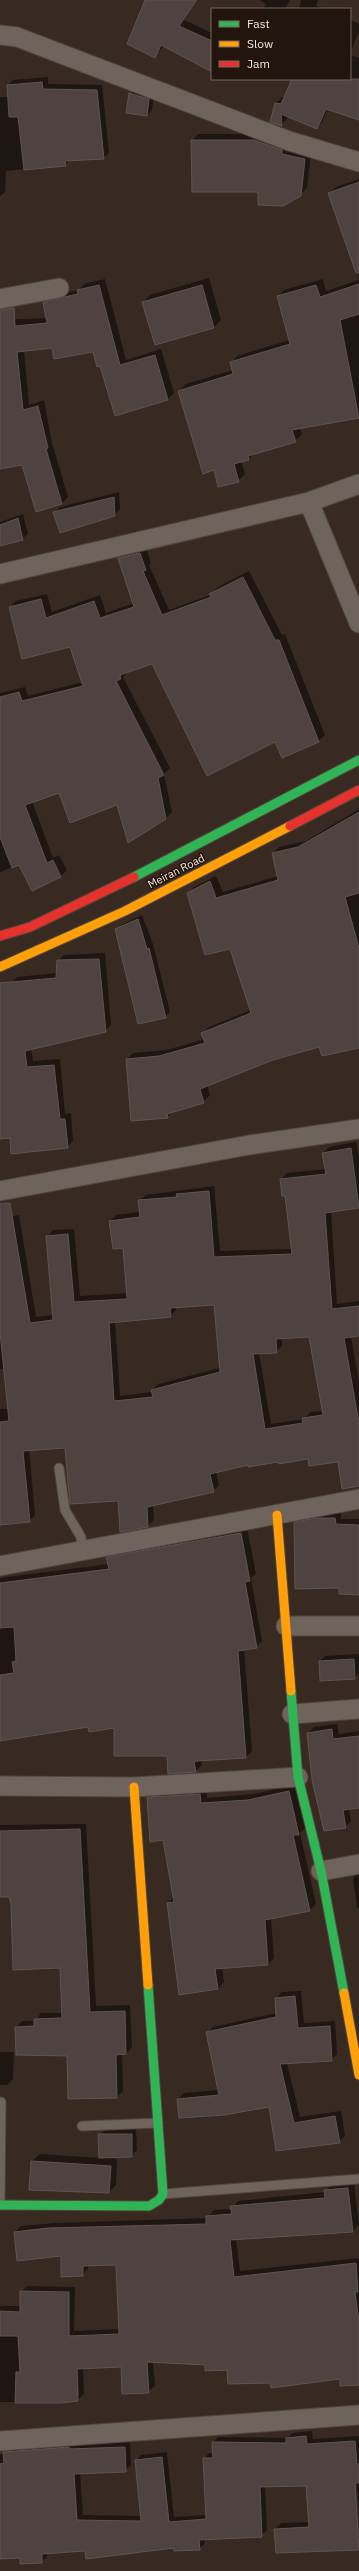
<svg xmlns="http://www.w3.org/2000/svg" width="359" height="2571" font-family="'IBM Plex Sans',sans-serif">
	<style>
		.shadow { fill: #0007; fill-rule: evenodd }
		.building { fill: #4f4341; stroke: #605452; fill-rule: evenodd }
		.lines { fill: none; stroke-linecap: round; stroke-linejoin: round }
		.lane-casing { stroke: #51453d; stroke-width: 11 }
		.street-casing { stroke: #51453d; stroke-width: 21 }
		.fast-casing { stroke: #51453d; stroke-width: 11 }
		.slow-casing { stroke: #51453d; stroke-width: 11 }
		.jam-casing { stroke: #51453d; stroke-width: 11 }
		.lane { stroke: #6e645c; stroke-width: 9 }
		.street { stroke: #6e645c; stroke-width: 19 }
		.fast { stroke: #30b455; stroke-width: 9 }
		.slow { stroke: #ff9f0a; stroke-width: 9 }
		.jam { stroke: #e5322d; stroke-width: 9 }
		.labels { text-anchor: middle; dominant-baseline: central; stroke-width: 3; stroke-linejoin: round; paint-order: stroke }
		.street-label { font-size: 11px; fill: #f7e6da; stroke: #21150d }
	</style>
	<rect width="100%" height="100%" fill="#382a20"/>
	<!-- shadow -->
	<path class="shadow" d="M146,0H198L184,20L212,33V70L164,45L155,57Z
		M259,0H290L285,9H263L266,4Z
		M301,0H318L316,6L323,9H299Z
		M350,20L359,24V31L350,54Z
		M350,55L359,58V119L328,109L322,122L317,128L287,115V119L281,125L271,121L276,103L282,97L285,98L293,79H350Z
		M48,77V84L102,85L109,153L104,158L71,159L65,165L6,171L5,192L0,196V97H9L8,85L13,80Z
		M135,88L154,94L152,110L147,115L130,94Z
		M198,134H261L311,152L307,188L300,195L259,191L192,141Z
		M359,179V278L329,193L336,187Z
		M209,278L221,320L214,327L156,344L143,302L150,295Z
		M105,279L126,360L161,349L174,393L168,399L101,365L94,351L53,347L24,350L29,405L44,400L52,443L68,497L62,503L37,511L22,464L0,468V320L47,318L44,303L50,296L79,290L84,284Z
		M323,279L326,291L359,280V417L300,428L302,434L295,441L255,453L249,459L241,461L245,474L238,481L215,469L179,391L186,384L233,370L231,363L237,356L290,340L278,296L284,290Z
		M119,492L120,509L115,515L54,513L60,507Z
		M23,514L28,534L22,539L0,545V522Z
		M146,547L151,563L149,565L169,610L210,595L216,588L249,571L282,635L285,634L325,735L318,741H276L152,662L127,673L123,677L170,768L164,774L172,812L165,819L117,804L60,792L32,801L53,858L59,855L67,870L61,876L32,890L20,864L0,872V693L25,687L28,696L83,682L70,646L10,607L16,601L47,594L52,612L100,595L106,613L134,603L119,558L125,552Z
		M359,809V1046H320L272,1059L207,1085L210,1095L203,1102L174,1111L167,1117L127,1059L133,1053L167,1050L204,1039L202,1033L209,1027L251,1010L231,948L188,894L194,887L216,876L223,892L278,876L273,853L279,847L306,841Z
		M142,915L153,944L170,1012L165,1017L116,930L121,925Z
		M105,953L111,1025L105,1031L31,1048L33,1061L60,1059L65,1114L71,1113L73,1141L67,1147L11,1137L0,1138V995L17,977L57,973L58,961L64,955Z
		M356,1142L359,1158V1207L331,1211L337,1304L359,1301V1335L351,1336L359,1383V1485L339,1461L309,1458L249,1464L216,1471L219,1485L213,1491L153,1505L154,1520L148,1526L66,1447L29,1449L35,1515L29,1521L0,1524V1409H8L5,1369H0V1218L19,1215L36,1317L53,1315L47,1237L53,1230L74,1229L80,1296L128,1293L124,1246L110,1221L116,1215L140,1212L139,1201L146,1195L214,1186L220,1251L292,1249L286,1195L281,1179L287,1173L326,1169L323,1153L329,1147ZM215,1304L220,1368L158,1384L152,1390V1392L120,1396L115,1321L170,1316L176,1310V1307ZM310,1336L323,1411L310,1412L304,1419L271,1424L259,1353L276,1352L282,1346V1338Z
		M323,1513H341V1519H359V1594L340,1587L295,1523L300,1517Z
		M247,1528L256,1574L251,1578L262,1641L256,1647L244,1649L252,1751L246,1757L201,1760L202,1765L196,1771L115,1727L89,1726L0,1741V1578L109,1564L107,1558L113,1552Z
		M359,1654V1673L355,1678L320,1661L325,1656Z
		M337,1724L339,1734L359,1731V1807L349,1809L351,1821L345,1827L308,1733L314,1727Z
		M294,1785L305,1828L300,1833L316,1904L310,1910L271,1918L274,1958L268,1965L222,1968L224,1982L218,1989L168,1903L174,1897L163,1839L148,1798L154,1792L206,1788L207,1798L254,1794Z
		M86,1824L96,2006L130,2005L132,2047L126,2054H122L123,2091L117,2097L69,2098L68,2055L16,2027L22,2021H35L41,2013H63L61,1967L12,1903L9,1896H0V1825Z
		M359,1872V1908H357L353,1878Z
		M301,1991L304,2023L335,2021L337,2054L332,2060L287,2063L300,2117L341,2111L345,2136L339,2142L276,2150L270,2105L178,2099L184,2093L219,2090L207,2033L213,2027L277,2013L276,1998L282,1992Z
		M0,2052H14L13,2079L7,2085H0Z
		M136,2129L137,2150L132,2156H107L117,2159L116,2185L109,2192L32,2161L40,2154L100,2158L99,2135L105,2130Z
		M354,2182L359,2225L353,2231L236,2239L240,2271L359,2258V2384L341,2377L271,2382L206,2364L153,2362L155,2386L148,2392L122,2366L83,2367L84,2394L78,2400L61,2402H0V2306H21V2292L27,2286L75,2287L74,2331L120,2329L117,2264L88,2265V2269L82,2275L62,2255L15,2232L21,2226L55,2223L207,2218L214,2210L232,2209L238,2201L325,2192L331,2185ZM75,2364H77L79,2396H77Z
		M312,2431L313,2439L359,2436V2511L356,2478H354L359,2549L277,2552L275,2529L281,2523L310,2522L307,2485L265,2486L267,2530L261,2536L205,2539V2543L199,2549L175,2547L47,2553V2557L41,2562L21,2557L0,2558V2454H4L10,2446L130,2442L131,2465L125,2471L80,2473L83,2515L142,2516L136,2461L141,2455L167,2452L174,2517L207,2515L204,2459L209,2453H213V2443L218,2437L288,2438L292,2433Z"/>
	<!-- building -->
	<path class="building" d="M145,0H197L179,26L212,41V72L161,45L155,58L127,44Z
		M292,79H359V120L326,109L317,129L281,114L282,126L270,122L275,103L281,104Z
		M42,82L43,89L97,90L104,159L65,161L66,166L24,170L18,117H9L7,85Z
		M129,93L149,99L147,116L126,113Z
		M191,140H254L282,150V154L305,159L301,196L283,206L258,205V192H192Z
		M359,182V273H356L328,193Z
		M359,284V314L340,320L359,418L292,430L296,442L248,456L249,460L234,464L239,482L218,487L214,470L203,474L178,391L233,374L230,362L290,344L277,296L316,285L320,297Z
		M99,285L120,365L155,355L168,400L115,416L100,366L97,367L93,352L54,359L52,348L17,352L23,410L38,406L48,448L46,449L62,504L36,512L22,465L0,469V310L14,308L15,326L47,323L43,302L78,294L77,290Z
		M202,285L214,328L155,345L142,302Z
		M114,497L115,516L60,533L53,512Z
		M18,518L23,540L0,546V525Z
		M140,553L146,570L143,571L162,615L211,597L209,594L243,577L275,640H279L319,742L282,758L275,742L207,776L152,664L120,675L121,679L116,681L164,775L158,778L166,819L128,843L117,805L70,823L59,793L25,805L47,863L53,860L61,877L32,891L19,865L12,868L0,837V697L19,692L22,701L83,686L70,647L22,659L9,607L41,599L46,618L94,601L100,618L134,607L118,558Z
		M359,812V893L345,897L359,948V1048L322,1056L319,1047L273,1060L200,1089L204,1103L167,1114L168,1118L131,1121L126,1059L159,1056L205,1043L201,1033L251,1013L230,949L205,955L187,893L210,881L216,898L278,880L272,853L298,847Z
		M138,919L147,949L149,948L166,1018L138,1024L115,929Z
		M99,959L106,1032L25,1051L27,1067L54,1065L60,1119H65L68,1148L11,1154L10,1138L0,1139V983L56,978L57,960Z
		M351,1148L359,1208L325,1213L332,1309L359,1306V1336L344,1338L359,1423V1486L342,1489L338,1462L309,1466L308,1459L279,1464L278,1462L248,1467V1465L210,1474L214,1492L147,1507L148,1527L120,1532L118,1501L70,1504L65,1448L23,1451L30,1522L0,1525V1422L9,1421L0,1332V1204L10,1203L30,1323L53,1320L46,1236L68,1234L74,1302L127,1299L123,1248L113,1249L109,1221L140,1217L138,1200L177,1197L176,1194L209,1191L214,1257L292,1254L285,1196H282L280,1179L326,1174L322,1153ZM214,1305L220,1372L151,1390L153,1397L114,1401L109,1323L171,1317L170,1308ZM309,1337L323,1415L302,1418L303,1423L265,1429L253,1354L277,1353L276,1339Z
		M317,1518H335L336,1524L359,1525V1595L339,1594V1588L295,1589L294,1522Z
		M241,1533L250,1581L245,1582L257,1648L238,1651L246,1758L197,1761L194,1762L196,1772L168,1774L167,1756H114V1728L89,1732L88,1727L0,1741V1675L14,1673L12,1662L16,1661L14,1627L0,1628V1583L109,1569L106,1557Z
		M354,1659L355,1679L320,1681L319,1661Z
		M332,1729L333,1739L359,1736V1808L343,1810L346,1828L324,1831L312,1780L307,1733Z
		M289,1791L299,1835H293L310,1911L265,1920L268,1965L215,1969L218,1989L179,1995L167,1903L174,1902L163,1840L150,1842L147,1797L200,1794L201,1803L248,1800Z
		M80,1829L90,2012L125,2011L126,2054L116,2055L117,2098L68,2099L67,2056L16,2055L15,2027L34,2026V2019L62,2018L60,1968L13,1970L11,1904L9,1897H0V1831Z
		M295,1996L298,2028L330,2026L332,2061L280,2064L294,2123L335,2116L340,2143L276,2151L269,2107L224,2115L179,2118L177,2099L219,2095L206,2032L276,2017L275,1998Z
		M98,2134H132V2157L99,2158Z
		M31,2161L111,2166L109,2193L29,2190Z
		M348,2188L353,2232L230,2240L234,2277L356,2263L358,2292H355L359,2322V2385L340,2386V2379L271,2388L270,2383L228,2384L227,2370L205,2371V2365L147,2362L149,2393L122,2394L121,2367L77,2369L78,2401L61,2403H15L16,2372H20L18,2336H0V2311L20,2312V2291L69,2292V2336L119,2334L116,2265L83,2266V2276L61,2277V2256L17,2261L14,2232L48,2228L206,2224V2216L232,2214L230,2206L325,2198L324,2190Z
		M306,2436L307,2444L355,2441L357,2464H359V2483H355L359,2550L276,2553L274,2529L309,2527L306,2486L260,2487L262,2537L199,2540L200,2550L174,2551V2548L86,2559L85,2551L42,2554V2563L20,2564V2558L0,2559V2464L4,2463L3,2452L69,2447V2449L125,2447L126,2472L74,2474L77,2520L141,2521L135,2460L162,2457L169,2522L206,2519L203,2458H213L212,2442L286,2443V2438Z"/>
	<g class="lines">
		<defs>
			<path id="lane" d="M59,1468L65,1510L81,1537L82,1552
				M82,2126L158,2123
				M163,2194L359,2179
				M0,2205L1,2102"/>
			<path id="street" d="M0,35L17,37L289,141L359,162
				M0,299L59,288
				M309,502L359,623
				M0,574L309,502L359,484
				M0,1191L249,1145L359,1129
				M0,1566L359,1499
				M286,1626H359
				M292,1714L359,1709
				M0,1786L134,1787L298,1777
				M321,1871L359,1864
				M0,2441L359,2415"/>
			<path id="fast" d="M134,877L359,760
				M291,1691L298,1777L321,1871L344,1993
				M0,2205L149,2206L159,2200L163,2194L148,1985"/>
			<path id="slow" d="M0,967L125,911L290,826
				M277,1515L291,1691
				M134,1787L148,1985
				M344,1993L359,2075"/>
			<path id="jam" d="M290,826L359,790
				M0,936L30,927L134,877"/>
		</defs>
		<!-- lane casing -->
		<use href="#lane" class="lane-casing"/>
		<!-- street casing -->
		<use href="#street" class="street-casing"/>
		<!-- fast casing -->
		<use href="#fast" class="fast-casing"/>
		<!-- slow casing -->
		<use href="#slow" class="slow-casing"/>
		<!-- jam casing -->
		<use href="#jam" class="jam-casing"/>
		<!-- lane -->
		<use href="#lane" class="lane"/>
		<!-- street -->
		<use href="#street" class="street"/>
		<!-- fast -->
		<use href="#fast" class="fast"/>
		<!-- slow -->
		<use href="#slow" class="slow"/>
		<!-- jam -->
		<use href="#jam" class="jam"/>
	</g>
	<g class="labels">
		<!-- street labels -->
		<g class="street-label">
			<text transform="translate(176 871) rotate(-27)">Meiran Road</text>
		</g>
	</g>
	<!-- legend -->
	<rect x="211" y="8" width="140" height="72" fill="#21150d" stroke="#77695f"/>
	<rect x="219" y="21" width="20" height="6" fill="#30b455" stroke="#77695f"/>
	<text x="247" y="28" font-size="12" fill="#f7e6da">Fast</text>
	<rect x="219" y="41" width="20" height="6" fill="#ff9f0a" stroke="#77695f"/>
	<text x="247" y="48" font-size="12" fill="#f7e6da">Slow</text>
	<rect x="219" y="61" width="20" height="6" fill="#e5322d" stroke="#77695f"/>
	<text x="247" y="68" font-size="12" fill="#f7e6da">Jam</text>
</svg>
